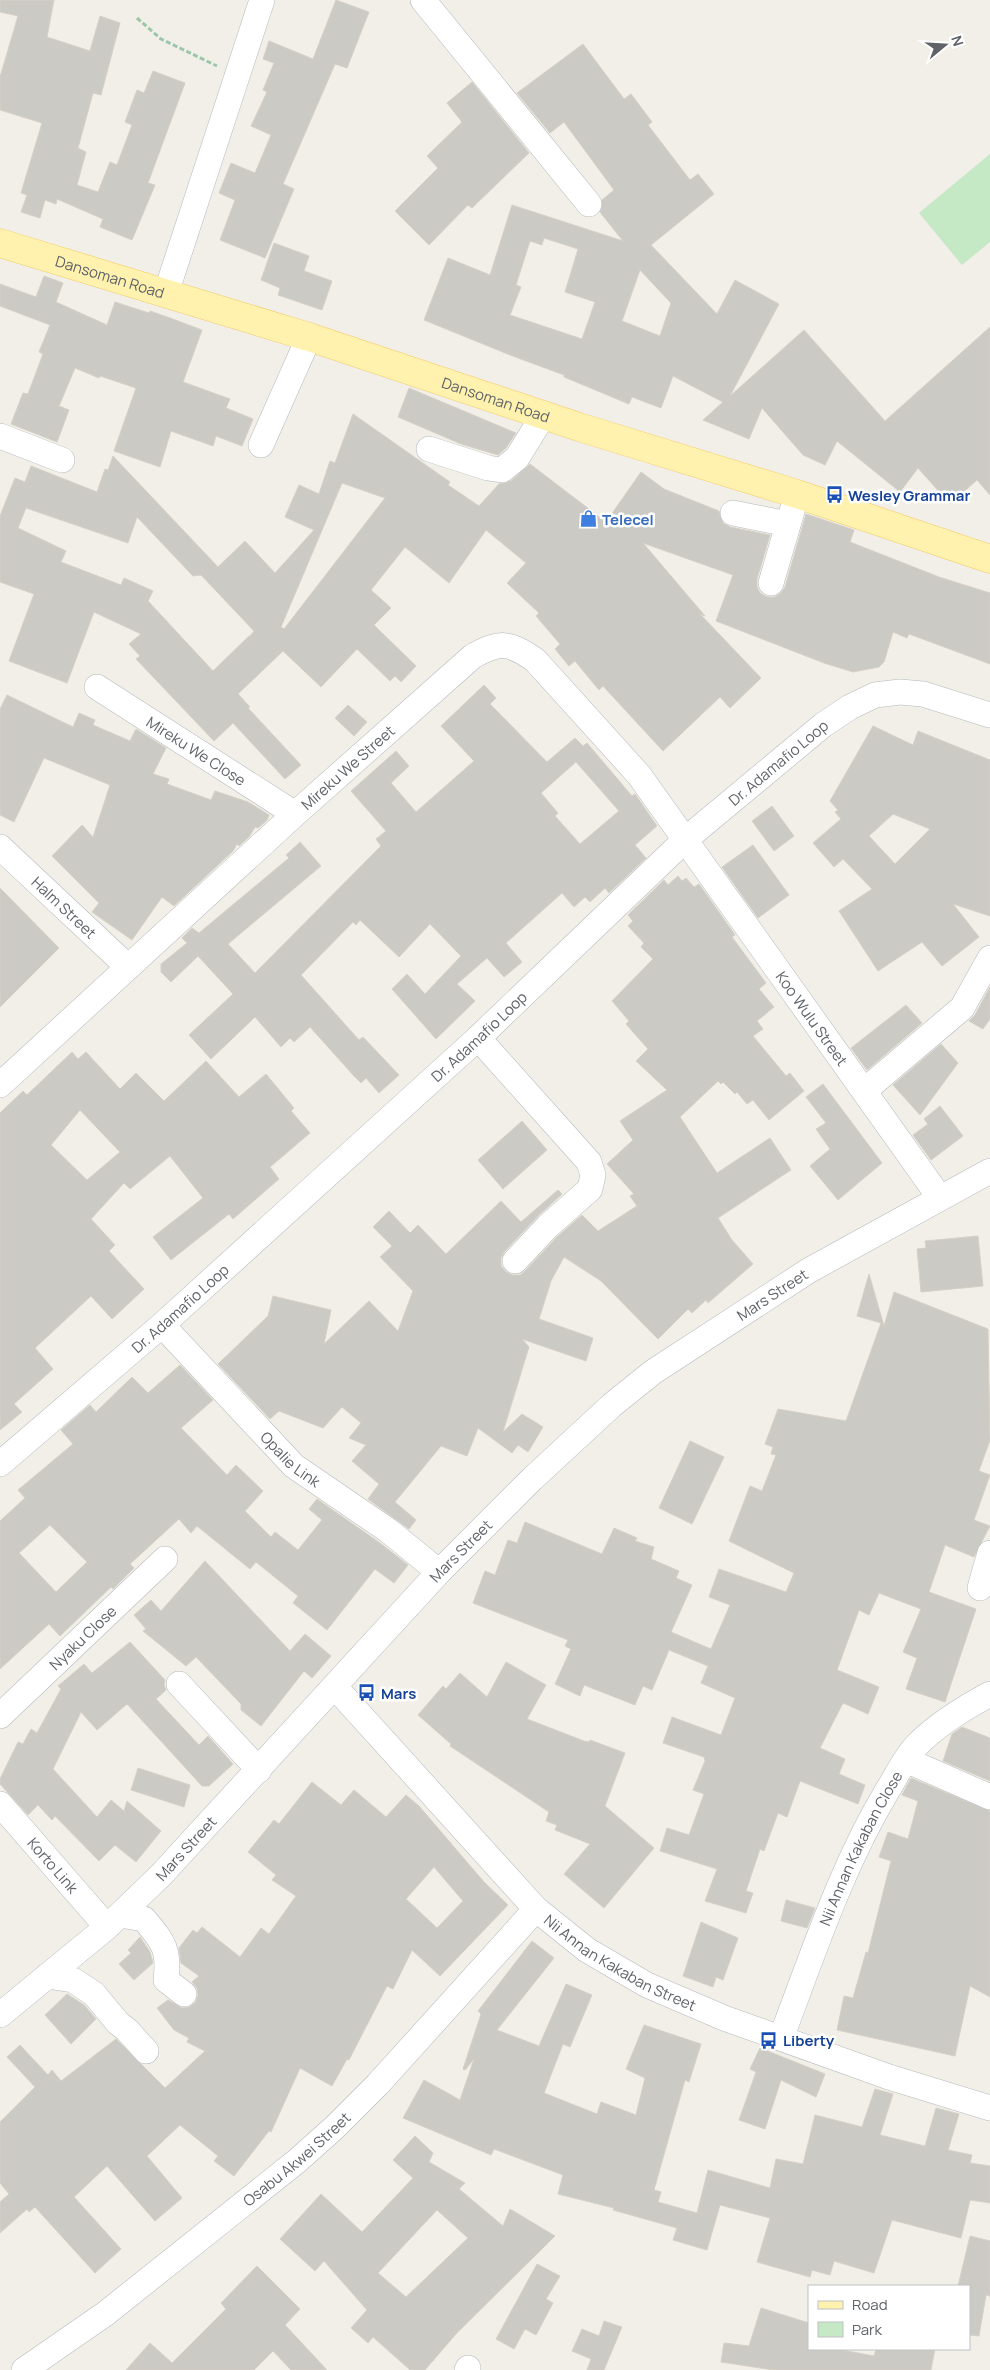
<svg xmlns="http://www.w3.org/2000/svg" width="990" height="2370" font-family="Manrope,sans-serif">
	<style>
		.green { fill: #c5e8c5 }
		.building { fill: #cccac5; stroke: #d6d1c6; fill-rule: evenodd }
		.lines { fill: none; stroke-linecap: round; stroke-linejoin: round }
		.minor-casing { stroke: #b5b8bc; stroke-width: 26 }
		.major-casing { stroke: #f2c960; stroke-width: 29 }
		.path { stroke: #9cc7a9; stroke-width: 3; stroke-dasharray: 5 2.5; stroke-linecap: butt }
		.minor { stroke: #fff; stroke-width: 25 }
		.major { stroke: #fff2af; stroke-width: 28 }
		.labels { text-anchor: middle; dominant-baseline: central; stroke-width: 5; stroke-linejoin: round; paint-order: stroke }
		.street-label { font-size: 15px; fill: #5f6368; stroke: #fff }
		.transit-label { font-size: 15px; font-weight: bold; fill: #164399; stroke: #fff; text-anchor: start }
		.shop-label { font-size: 15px; font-weight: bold; fill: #366cbe; stroke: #fff; text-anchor: start }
	</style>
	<rect width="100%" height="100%" fill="#f1efe8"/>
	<!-- green -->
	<path class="green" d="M990,154V242L962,265L919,213Z"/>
	<!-- building -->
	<path class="building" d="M0,0H54L47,37L90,51L100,16L120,23L101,95L93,93L78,148L86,152L77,185L98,192L110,162L117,165L132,125L125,122L137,90L144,93L153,71L185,83L148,183L155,185L132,240L100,227L103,219L57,199L56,204L45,200L40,218L21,212L27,195L21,193L42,123L0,110V77L18,16L0,12Z
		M336,0L369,12L347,68L335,64L283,184L294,189L265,258L220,240L235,200L219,193L231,163L255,173L271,135L251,126L267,92L263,90L274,63L263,59L269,41L313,59Z
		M583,44L624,99L631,94L652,122L648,125L690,180L698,174L714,194L651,245L717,314L735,280L779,304L730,396L804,330L885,421L990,327V495L977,480L950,504L918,468L900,492L837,441L825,465L803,455L762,408L749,439L703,420L723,402L673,376L661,408L632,397L629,404L564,377V375L510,355L424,320L448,258L490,275L512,205L623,241L600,212L602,200L614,190L564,122L550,133L517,93ZM544,238L578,249L565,292L595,302L582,339L510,315L521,287L516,285L530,241L542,245ZM640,270L671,303L660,336L622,321Z
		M472,82L529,153L472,208L468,205L429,245L395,211L438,168L427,156L462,122L447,103Z
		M274,243L309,256L304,271L332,281L322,310L278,295L280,288L261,280Z
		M44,276L63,283L56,302L107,325L115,302L149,313L150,311L170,318L202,330L183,382L230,399L226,408L253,419L242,446L216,436L213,446L171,431L160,467L114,451L136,388L100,376L99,378L75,368L59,406L69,410L57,442L11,424L23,393L28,394L43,354L39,352L50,325L0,306V284L36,297Z
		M409,388L516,433L506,448L498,455L461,444L398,417Z
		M353,414L450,482L448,485L479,506L499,484L511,481L530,464L606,522L641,472L664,489L719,511L723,523L730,527L770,535L757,579V587L760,593L767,597H775L781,593L785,587L806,514L854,530L850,542L939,577L990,593V664L909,634L907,638L893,632L884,662L879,667L853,672L824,663L716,621L733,575L643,543L705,616L700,614L761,678L730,708L720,697L663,751L603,686L599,690L575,661L569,666L555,649L560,644L536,616L539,613L507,583L526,563L486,530L449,583L405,547L371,590L391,608L374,625L416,666L401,682L395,676L390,681L357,649L321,687L283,651L238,694L250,707L248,708L301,765L285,779L233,723L214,741L136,659L140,656L129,644L141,634L94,612L67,683L9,661L34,594L0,582V516L15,478L25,482L31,466L97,492L105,469L108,470L113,456L218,567L245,541L275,573L314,530L285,517L299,485L319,494L330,461L335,463ZM342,483L385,498L284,629L281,627ZM26,508L128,543L137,517L193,576L201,575L254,631L250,636L251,637L249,636L213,671L148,601L153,591L124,578L121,585L61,562L66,551L18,528Z
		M484,685L496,698L490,704L547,762L575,738L583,746L587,743L632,796L635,794L657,826L635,845L646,858L609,893L605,888L590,902L585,897L574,907L562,893L506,943L522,962L504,977L487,958L457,984L475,1001L436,1039L392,989L407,974L425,994L461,956L430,924L399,957L360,920L356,925L353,922L301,975L359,1040L363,1037L399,1075L379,1093L366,1078L361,1083L354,1076L310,1027L294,1042L290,1038L281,1047L255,1017L211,1059L189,1035L233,994L198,956L171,982L161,972V964L187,943L182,938L192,928L199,933L289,858L286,855L300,842L321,866L228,944L255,973L381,846L376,839L386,831L351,791L396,751L409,766L391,783L416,812L474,761L441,726ZM576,762L619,811L580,844L555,816L558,813L541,793Z
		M7,695L73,727L79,713L95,720L93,725L130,741L136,729L166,748L153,774L169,779L167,784L211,800L215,791L248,802L269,815L267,820L258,828L255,827L249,837L239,846L237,844L233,851L174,906L162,897L132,940L92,912L99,903L52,856L82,825L93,837L110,785L44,758L14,822L0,815V709Z
		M348,705L367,722L354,736L335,718Z
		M873,726L913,745L918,731L990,760V916L953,904L979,937L942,966L922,942L878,971L839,911L872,889L843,859L834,867L813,843L841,819L835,812L838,810L830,801ZM893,814L930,829L895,864L869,836Z
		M772,806L794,836L774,851L752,821Z
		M753,845L789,895L758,918L722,867Z
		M678,876L682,881L686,878L694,887L699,884L735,935L732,937L766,983L759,989L774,1007L757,1021L763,1029L753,1036L786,1076L790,1073L804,1091L769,1120L753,1100L747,1104L737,1092L735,1094L723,1082L721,1084L718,1081L680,1117L717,1173L770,1138L791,1170L718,1218L732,1240L753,1264L708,1303L706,1300L692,1313L688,1309L658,1339L601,1281L564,1257L551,1281L539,1319L593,1338L586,1361L522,1339L529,1347L503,1432L522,1414L543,1427L528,1452L518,1445L512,1453L478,1428L467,1456L441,1446L395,1502L416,1520L409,1529L368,1499L379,1484L352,1461L366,1445L349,1438L361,1423L342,1407L323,1428L279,1411L270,1419L218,1364L268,1316L273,1296L331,1310L324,1344L369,1301L398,1331L413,1291L380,1257L392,1246L373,1227L389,1211L410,1233L418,1225L446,1254L501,1201L521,1222L558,1190L562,1194L538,1216L504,1252L501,1258V1266L506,1272L512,1275H520L525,1271L558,1236L582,1215L598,1231L637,1206L630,1196L634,1194L607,1164L633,1140L620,1121L667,1090L636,1061L648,1049L626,1024L629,1021L612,1001L653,959L641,947L644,943L628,926L633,921L628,915L664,880L668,885Z
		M0,888L59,948L0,1007Z
		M990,987V1019L983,1029L969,1021L975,1015Z
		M906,1005L922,1023L867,1070L851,1048Z
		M941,1044L958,1063L920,1115L893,1085Z
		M72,1052L78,1059L86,1052L120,1089L136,1073L164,1101L206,1061L239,1097L266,1074L294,1108L291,1111L310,1133L270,1167L279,1179L233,1219L229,1214L171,1260L153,1237L203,1198L170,1156L130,1189L124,1183L91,1219L115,1245L109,1251L144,1289L112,1319L91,1296L35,1348L53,1369L14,1404L22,1412L0,1430V1113L23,1091L27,1095ZM80,1110L120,1152L87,1180L51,1145Z
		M823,1084L882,1163L838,1200L810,1166L830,1149L816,1129L826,1123L806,1097Z
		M940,1106L963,1136L931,1160L913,1135L928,1124L924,1119Z
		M522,1121L547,1150L503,1189L478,1160Z
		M978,1236L983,1286L921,1292L917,1249L926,1248L925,1241Z
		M869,1274L884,1326L894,1292L988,1329L990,1440L979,1471L990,1475L974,1520L990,1526L974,1557L945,1545L929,1592L976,1609L945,1702L906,1689L917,1658L903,1652L921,1609L879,1593L869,1615L859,1610L837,1670L879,1687L868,1714L843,1703L820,1748L845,1759L839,1774L865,1785L858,1804L800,1781L787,1817L778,1813L764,1851L760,1849L746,1891L753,1893L746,1913L705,1901L717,1869L660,1851L667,1828L689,1835L704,1794L693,1790L705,1761L704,1757L663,1743L672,1717L721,1735L735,1698L701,1683L708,1666L669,1650L652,1690L643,1686L635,1705L584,1685L580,1696L555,1684L571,1649L565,1646L568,1640L473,1603L485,1571L495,1575L508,1540L517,1543L525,1522L602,1554L614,1528L637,1538L635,1541L654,1547L651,1559L679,1571L676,1578L692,1585L671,1632L711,1649L730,1605L709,1597L719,1569L786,1592L794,1573L729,1541L750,1486L762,1491L776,1455L771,1454L773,1447L765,1444L778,1409L846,1421L881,1323L857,1316Z
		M180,1365L213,1400L181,1428L227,1475L236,1465L263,1491L245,1511L271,1537L275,1532L298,1550L322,1520L309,1509L317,1499L380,1543L408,1565L394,1583L375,1569L327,1630L293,1603L298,1596L256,1562L250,1569L197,1526L191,1533L179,1519L130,1564L134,1568L113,1589L111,1587L60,1636L49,1624L0,1669V1521L25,1498L18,1490L73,1444L61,1430L90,1405L96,1412L132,1377L148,1393ZM50,1525L87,1562L56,1592L19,1553Z
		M690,1441L724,1457L692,1524L659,1508Z
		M205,1561L290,1651L305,1634L331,1656L312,1678L304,1671L261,1726L241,1710V1704L196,1657L186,1666L143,1631L146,1629L134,1615L151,1600L161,1611Z
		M130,1642L165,1680L164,1685L166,1690L156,1699L199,1745L208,1736L233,1764L209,1786H202L127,1704L97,1730L81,1712L53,1769L97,1817L111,1800L124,1811L127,1801L161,1831L136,1862L115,1845L99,1861L55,1816L52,1820L38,1805L28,1815L0,1784V1779L18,1742L23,1744L31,1729L37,1733L61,1689L58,1686L84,1664L92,1673Z
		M506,1662L546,1685L527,1719L584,1741L589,1742L590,1740L625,1753L605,1806L654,1848L604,1908L564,1874L590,1844L555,1830L557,1825L546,1821L549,1812L450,1746L451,1744L418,1715L443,1686L446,1689L460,1673L487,1697Z
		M962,1727L990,1738V1781L943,1761L952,1734Z
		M138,1768L190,1785L184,1807L131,1790Z
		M911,1778L990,1811V1997L970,1986L955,2056L837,2030L844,1996L853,1998L866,1952L868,1953L891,1861L879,1857L888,1832L908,1839L918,1801L902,1795Z
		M312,1782L341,1805L354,1790L386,1817L406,1795L419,1806L484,1882L508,1905L440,1976L412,1950L393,1989L387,1986L349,2060L347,2059L332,2086L300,2068L271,2132L269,2131L234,2176L214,2161L218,2156L180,2125L147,2156L182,2198L155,2221L107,2166L74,2197L121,2249L95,2273L35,2207L29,2212L27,2209L0,2233V2202L9,2194L0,2183V2122L35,2087L7,2057L20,2045L48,2075L52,2070L61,2081L116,2039L165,2088L205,2051L187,2042L189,2038L174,2030L157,2008L168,2000L182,2008L189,2007L195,2003L198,1996L197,1988L192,1982L199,1976L181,1963L179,1948L193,1930L197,1933L202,1927L240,1957L261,1928L269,1934L296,1896L272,1880L276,1875L248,1852L274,1820L279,1824ZM434,1867L463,1901L437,1928L406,1899Z
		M786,1900L815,1908L807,1928L781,1921Z
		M701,1922L738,1938L723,1980L716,1977L713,1987L683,1976Z
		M140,1937L150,1952L153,1963L134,1980L119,1964L131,1953L128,1950Z
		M532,1941L554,1958L497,2030L539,2046L566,1984L592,1995L570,2047L563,2044L544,2093L597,2114L601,2102L636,2115L645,2078L626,2069L644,2025L701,2044L689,2082L685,2080L654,2190L661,2192L658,2202L697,2213L708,2170L770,2188L776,2159L803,2164L815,2115L862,2127L875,2089L893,2094L880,2135L925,2146L936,2108L959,2114L948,2150L972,2155L970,2163L990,2166V2203L970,2200L961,2238L892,2220L874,2273L834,2261L830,2275L812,2270L810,2277L757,2262L770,2218L720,2205L707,2250L673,2240L677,2228L613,2210L614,2208L558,2194L563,2175L494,2149L491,2155L403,2118L424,2080L460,2100L474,2059L465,2070L463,2069L481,2014L478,2011Z
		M67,1994L84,2005L96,2019L71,2044L45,2015Z
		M760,2048L825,2074L816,2097L781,2080L765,2129L739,2120L756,2072L750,2069Z
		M415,2136L433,2153L429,2162L465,2183L459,2189L503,2226L510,2209L555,2236L456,2334L425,2370H410L373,2337L368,2343L351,2328L367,2310L324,2261L315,2271L280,2239L321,2194L362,2232L413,2178L393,2160ZM437,2210L468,2238L406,2297L378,2273Z
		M970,2236L990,2241V2296L986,2295L979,2336L969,2335V2286H958Z
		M537,2264L560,2276L546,2299L553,2303L536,2335L525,2329L514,2349L496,2339Z
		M257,2266L300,2309L285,2325L327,2370H291L273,2351L254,2370H126L150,2343L172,2363L226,2309L221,2303Z
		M761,2308L809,2323V2349H837L874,2356L876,2349H935L931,2370H773L721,2362L724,2343L749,2346Z
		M604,2321L622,2327L604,2370H587L591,2359L572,2351L582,2329L599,2336Z"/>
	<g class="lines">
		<defs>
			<g id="minor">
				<path d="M423,0L589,204"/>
				<path d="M166,293L262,0"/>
				<path d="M0,436L62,460"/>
				<path d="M261,445L309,337"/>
				<path d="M429,449L488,468L502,470L517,458L543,416"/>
				<path d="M733,513L788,524"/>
				<path d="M771,583L797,494"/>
				<path id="s1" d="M97,687L295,814"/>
				<path id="s2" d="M0,847L128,967"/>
				<path d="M478,1038L589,1162L593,1175L590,1189L548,1226L515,1261"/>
				<path id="s3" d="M0,1085L295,814L473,656C500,641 509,642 535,660L639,775L940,1198"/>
				<path d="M864,1091L962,1008L990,958"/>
				<path id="s4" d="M162,1325L294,1466L389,1531L439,1572"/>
				<path id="s5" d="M0,1464L162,1325L478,1038L686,839L823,725L850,707L875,695L900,692L923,694L990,715"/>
				<path d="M980,1588L990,1553"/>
				<path d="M179,1684L259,1770"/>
				<path id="s6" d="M335,1687L536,1909L587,1950L647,1985L724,2018L889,2077L990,2108"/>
				<path id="s7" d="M0,1716L165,1559"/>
				<path d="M906,1760L990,1797"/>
				<path id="s8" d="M0,1804L107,1927"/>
				<path d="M120,1915L144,1919C163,1942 170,1949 166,1980L184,1994"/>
				<path d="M47,1976L73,1980L94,1994L118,2023L127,2030L146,2051"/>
				<path id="s9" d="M0,2015L107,1927L161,1875L439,1572L532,1479L612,1405L653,1372L808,1271L990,1171"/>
				<path id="s10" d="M781,2038C813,1954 841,1868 887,1791C896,1777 904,1759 916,1746C936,1725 964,1708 990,1694"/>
				<path id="s11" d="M24,2370L105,2314L297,2161L335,2127L378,2084L536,1909"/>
				<path d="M467,2370L468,2368"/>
			</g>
			<g id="major">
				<path id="s12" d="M0,243L309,337L579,427L797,494L990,559"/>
			</g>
		</defs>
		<!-- minor casing -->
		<use href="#minor" class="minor-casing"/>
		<!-- major casing -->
		<use href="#major" class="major-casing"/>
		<!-- path -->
		<path class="path" d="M137,18L161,39L217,66"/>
		<!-- minor -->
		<use href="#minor" class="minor"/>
		<!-- major -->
		<use href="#major" class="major"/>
	</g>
	<!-- icons -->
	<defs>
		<symbol id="bus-bare" viewBox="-9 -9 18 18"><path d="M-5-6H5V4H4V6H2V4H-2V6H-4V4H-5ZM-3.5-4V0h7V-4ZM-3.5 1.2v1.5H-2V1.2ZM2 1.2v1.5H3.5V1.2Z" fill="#1a4fb4" stroke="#fff" stroke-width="2.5" paint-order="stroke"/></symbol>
		<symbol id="shop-bare" viewBox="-9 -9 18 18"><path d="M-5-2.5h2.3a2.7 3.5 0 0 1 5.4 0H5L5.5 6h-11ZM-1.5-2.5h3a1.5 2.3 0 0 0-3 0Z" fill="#3f7fe0" stroke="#fff" stroke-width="2.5" paint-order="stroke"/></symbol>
	</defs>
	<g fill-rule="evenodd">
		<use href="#bus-bare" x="822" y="482" width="25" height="25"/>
		<use href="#shop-bare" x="576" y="506" width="25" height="25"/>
		<use href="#bus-bare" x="354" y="1680" width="25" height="25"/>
		<use href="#bus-bare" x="756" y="2028" width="25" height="25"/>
	</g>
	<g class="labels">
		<!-- street labels -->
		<g class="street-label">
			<text stroke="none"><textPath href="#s12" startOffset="115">Dansoman Road</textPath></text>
			<text stroke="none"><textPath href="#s12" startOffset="520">Dansoman Road</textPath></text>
			<text stroke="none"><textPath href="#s1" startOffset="118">Mireku We Close</textPath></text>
			<text stroke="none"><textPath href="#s5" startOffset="1048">Dr. Adamafio Loop</textPath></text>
			<text stroke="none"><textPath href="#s3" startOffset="471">Mireku We Street</textPath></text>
			<text stroke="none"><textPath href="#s2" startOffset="88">Halm Street</textPath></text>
			<text stroke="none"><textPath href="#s3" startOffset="1160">Koo Wulu Street</textPath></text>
			<text stroke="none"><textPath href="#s5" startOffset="642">Dr. Adamafio Loop</textPath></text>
			<text stroke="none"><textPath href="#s9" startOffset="1060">Mars Street</textPath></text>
			<text stroke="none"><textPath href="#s5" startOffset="238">Dr. Adamafio Loop</textPath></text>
			<text stroke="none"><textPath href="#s4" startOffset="186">Opalie Link</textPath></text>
			<text stroke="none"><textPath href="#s9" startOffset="655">Mars Street</textPath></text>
			<text stroke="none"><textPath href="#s7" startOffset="114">Nyaku Close</textPath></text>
			<text stroke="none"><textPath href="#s9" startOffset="250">Mars Street</textPath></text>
			<text stroke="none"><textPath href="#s10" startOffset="206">Nii Annan Kakaban Close</textPath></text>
			<text stroke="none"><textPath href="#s8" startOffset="81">Korto Link</textPath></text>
			<text stroke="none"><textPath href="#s6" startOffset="400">Nii Annan Kakaban Street</textPath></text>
			<text stroke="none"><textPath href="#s11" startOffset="345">Osabu Akwei Street</textPath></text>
		</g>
		<!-- transit labels -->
		<g class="transit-label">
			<text x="848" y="495">Wesley Grammar</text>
			<text x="381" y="1693">Mars</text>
			<text x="783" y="2040">Liberty</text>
		</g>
		<!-- shop labels -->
		<g class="shop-label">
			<text x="602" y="519">Telecel</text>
		</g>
	</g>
	<!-- legend -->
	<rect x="808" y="2285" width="162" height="65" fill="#ffffff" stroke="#bfc1c3"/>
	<rect x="818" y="2301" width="25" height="8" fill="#fff2af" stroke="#bfc1c3"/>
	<text x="852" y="2310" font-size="15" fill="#5f6368">Road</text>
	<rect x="818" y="2322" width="25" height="15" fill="#c5e8c5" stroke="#bfc1c3"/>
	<text x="852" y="2335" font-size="15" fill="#5f6368">Park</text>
	<!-- north arrow -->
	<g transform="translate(945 45) rotate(72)" stroke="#ffffff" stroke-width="4" paint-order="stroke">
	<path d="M0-4L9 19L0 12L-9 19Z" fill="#5f6368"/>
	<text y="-8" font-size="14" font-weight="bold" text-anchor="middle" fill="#5f6368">N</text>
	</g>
</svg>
